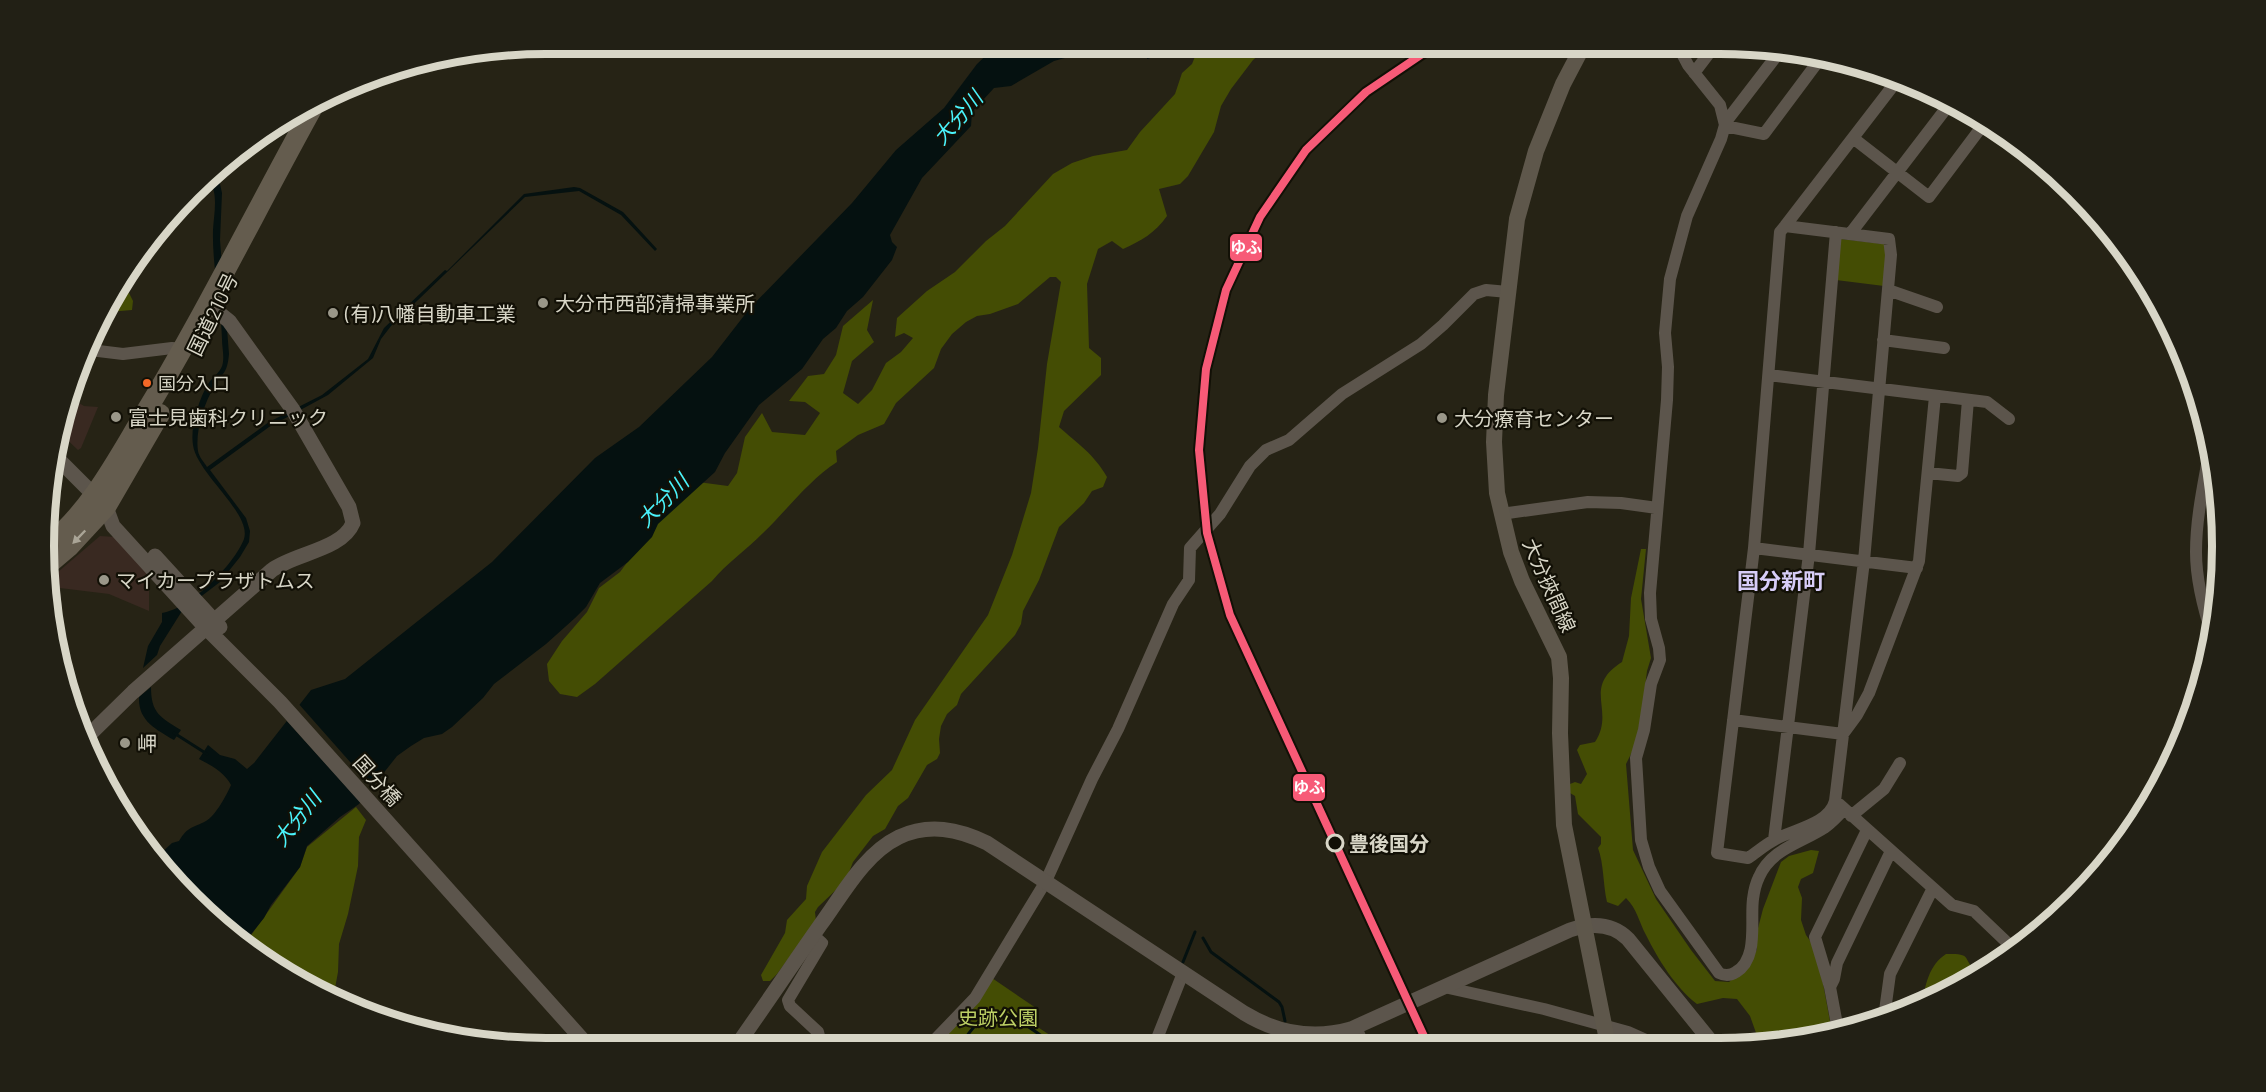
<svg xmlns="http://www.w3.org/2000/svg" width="2266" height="1092" font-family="Barlow,'Noto Sans JP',sans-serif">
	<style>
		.commercial { fill: #392921 }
		.green { fill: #444d04 }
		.water { fill: #051110 }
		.pier { fill: #262315 }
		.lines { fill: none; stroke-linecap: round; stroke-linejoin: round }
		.stream { stroke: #051110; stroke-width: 3 }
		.minor { stroke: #5c554c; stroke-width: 12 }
		.tertiary { stroke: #5c554c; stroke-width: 15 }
		.secondary { stroke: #5e574b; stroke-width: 16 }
		.trunk { stroke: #645c4e; stroke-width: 20 }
		.rail-1-casing { stroke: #121006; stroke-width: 12 }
		.rail-1 { stroke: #f75a77; stroke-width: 8 }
		.oneway { fill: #aaa597 }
		.poi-dot { fill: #9a9789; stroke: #121006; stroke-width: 2 }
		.bus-dot { fill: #f36827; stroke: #121006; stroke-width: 2 }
		.stop-dot { fill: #121006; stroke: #d8d6c7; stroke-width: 3 }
		.labels { text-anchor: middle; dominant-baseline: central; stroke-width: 4.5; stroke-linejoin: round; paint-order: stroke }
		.bus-label { font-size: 18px; fill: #d8d6c7; stroke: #121006; text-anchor: start }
		.poi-label { font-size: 20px; fill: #d8d6c7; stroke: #121006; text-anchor: start }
		.street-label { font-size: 20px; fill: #d8d6c7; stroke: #121006 }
		.stop-label { font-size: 20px; font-weight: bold; fill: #d8d6c7; stroke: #121006; text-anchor: start }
		.park-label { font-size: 20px; fill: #bdd065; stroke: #121006 }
		.water-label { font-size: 21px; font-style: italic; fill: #4af3fb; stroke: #121006 }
		.quarter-label { font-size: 22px; font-weight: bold; fill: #d7cdf8; stroke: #121006 }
		.rim { fill: none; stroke: #d8d6c7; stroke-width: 8 }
		.line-badge { stroke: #121006; stroke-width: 2 }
		.badge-label { font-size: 16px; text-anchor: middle; font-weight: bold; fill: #fff }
	</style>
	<rect width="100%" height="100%" fill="#262315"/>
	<!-- commercial -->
	<path class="commercial" d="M72,399L84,406L98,407L81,448L78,450L59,432Z
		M100,536L115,537L149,572V611L109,594L60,588L58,572Z"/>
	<!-- green -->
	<path class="green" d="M1200,44H1272L1253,60L1231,89L1221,106L1214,132L1188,176L1180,184L1159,189L1167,216C1155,233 1141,241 1123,249L1112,241L1098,249L1087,284L1089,348L1101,358V375L1064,411L1059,427C1078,444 1094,454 1107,477L1103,487L1092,491L1084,503L1059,527L1039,580L1023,611L1021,624L1015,635L961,694L957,705L947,714L941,726L939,739L940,753L937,759L927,765L908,798L898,806L885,829L873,836L853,862L848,875L839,887L818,907L815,912L816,921L777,974L770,981H763L761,975L785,933L787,920L806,899L807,886L822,852L866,795L892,770L915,720L988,615L1012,555L1031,493L1038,448L1047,364L1061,282L1056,277H1050L1018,304L990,314L977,316L966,322L952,334L941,349L934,368L896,403L884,424L858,435L836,451L837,462C808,481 788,509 763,533C746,550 727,563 712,581L595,684L577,697L560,694L549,681L547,664L562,641L587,612L599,588L620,572L657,522L698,482L728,486L737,473L745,437L762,413L772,432L805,435L820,413L805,402L789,401L808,376L824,374L836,355L843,326L873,300L867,330L874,342L852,361L843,393L858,404L872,390L886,363L901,352L913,338L904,333L895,337L897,318L927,291L955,272L986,241L1005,226L1053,174L1072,163L1093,156L1127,150L1140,132L1175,94L1182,73L1192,64Z
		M1841,239L1884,244L1887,250L1884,286L1836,280Z
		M126,274L125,285L133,301L132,310L109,312L103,316L111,294Z
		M1641,549H1646L1641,599L1651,658L1647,671L1642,713L1636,744L1626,764L1633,850L1656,899L1691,950L1715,981L1729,982L1751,963L1757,949V932L1763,909L1781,862L1789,856L1811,850L1819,851L1813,873L1801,879L1798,887L1802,898L1801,920L1806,935L1813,945L1820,967L1832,1032L1786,1044H1760L1750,1016L1737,999L1723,998L1697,1004C1675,987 1658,959 1646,935C1639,922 1637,909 1626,898L1618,906L1607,902C1603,885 1604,864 1598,848L1601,844V837L1578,814L1575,796L1570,793V784L1575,782L1581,784L1587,774L1577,750L1580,745L1595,742C1616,710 1581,688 1622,662L1629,636L1631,598Z
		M356,807L366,820L359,837L358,866L348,914L339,944L338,972L333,999L267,964L244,945L300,867L307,847Z
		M1946,954C1975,953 1960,959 1978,972L1922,1005C1925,985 1929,965 1946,954Z
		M989,976L1036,1008L1027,1020L1068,1047H930Z"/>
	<!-- water -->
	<path class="water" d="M998,44H1032L1031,46L1035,44H1091L1083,53L1054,61L1011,86L994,88L972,112L971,126L922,178L890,235L892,242L897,247L892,260L863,297L847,311L836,328L823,339L802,369L759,405L725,453L715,472L658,524L652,537L628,562L600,583L586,607L575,618L546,644L494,684L483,698L452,727L442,734L424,738L411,746L397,756L359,804L340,817L307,846L300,867L271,905L264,918L243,944L191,902L158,856L172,843L179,841C188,826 193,828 206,821C216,815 226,796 231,785C225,773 211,765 199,759L208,745L220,755L235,759L247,769L254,763L311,690L345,679L492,562L595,458L639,427L712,357L750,308L852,203L896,150L944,108L977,64Z
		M1147,44H1181L1172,51L1147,59Z
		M213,173L220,184L222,193L220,240L229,354C227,375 223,371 214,387C204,403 195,432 198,451C199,457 204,462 207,467L269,422L322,395L368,359L384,328L445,270L447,271L524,194L574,187L580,188L623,212L657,249L655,251L621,215L579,191L525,197L391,326L381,339L373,358L328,395L269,427L210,470L246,518L250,531L249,542L240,557L220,582L182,611L160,646L157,655L143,668L148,646L162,622V613C190,609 234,565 244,539C252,513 197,474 193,445C190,427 199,399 208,384C213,376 222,372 223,362C224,354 222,347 222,339C221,303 212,267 213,230C214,212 219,193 208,178Z
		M151,687C151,713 160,717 181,730L174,740C156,729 138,721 139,697Z"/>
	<!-- pier -->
	<path class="pier" d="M297,702L374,789L362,804L284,718Z"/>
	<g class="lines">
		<!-- stream -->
		<path class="stream" d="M174,733L207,754
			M1203,938L1211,952L1279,1002L1282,1007L1285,1021
			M1183,962L1195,932
			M958,1047C967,1037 978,1018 991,1013C1006,1006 1043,1038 1057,1047"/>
		<!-- minor -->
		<path class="minor" d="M1677,44L1688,65L1720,105L1725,125L1721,139L1687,216L1670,279L1665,333L1668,367L1667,400L1650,593L1651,619L1659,648L1660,660L1651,684L1644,730L1636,758L1641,840L1649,867L1660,891L1719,973C1725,976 1730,976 1736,972C1759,958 1750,921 1753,899C1754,891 1756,883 1759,877C1771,849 1801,843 1824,828C1831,823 1838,816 1844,809
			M1799,51L1816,64
			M1694,73L1716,44
			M1725,123L1781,50
			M1725,126L1764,134L1823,55
			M1853,138L1929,197L1986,121
			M1785,226L1889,239L1891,255L1864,561L1835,801C1829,824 1795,829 1776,839C1766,844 1757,852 1748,858L1717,853L1754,548L1780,232L1785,226L1899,78
			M1850,234L1951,102
			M1888,290L1937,307
			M1883,340L1944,348
			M90,350L123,354L172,348L182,349
			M1769,375L1987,402L2009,419
			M2211,442C2205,478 2196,515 2196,552C2196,581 2204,611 2213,638
			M1928,473L1958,476L1962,473L1968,400
			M1501,514L1588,502L1621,503L1657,508
			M1754,548L1917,568
			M49,572L54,588L59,648
			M1733,720L1843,734L1857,715L1869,693L1919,561L1935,396
			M1839,804L1952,905L1974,911L2016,951
			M1851,816L1884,789L1900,763
			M1774,840L1809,554L1836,232
			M813,935L822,943L788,1000L790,1006L818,1032L819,1036L816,1048
			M1444,987L1544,1009L1628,1032L1657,1045
			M1830,987L1815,937L1867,830
			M1884,1018L1890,974L1933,888
			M1356,1027L1364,1046
			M1838,1030L1830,987L1834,979L1837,963L1891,851
			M1154,1046L1183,973
			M928,1047L975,998L1046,881L1092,779L1118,729L1173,604L1189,580L1190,548L1220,514L1250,466L1266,450L1289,440L1342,394L1421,344L1443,325L1474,294L1486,290L1508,292"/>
		<!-- tertiary -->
		<path class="tertiary" d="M53,454L100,501
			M106,507L113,526L205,627L280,702L590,1048
			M155,556L220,627
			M86,738L133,692L272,570C295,553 342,550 353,523L349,507L293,410L229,321L214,309
			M735,1048C764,1007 792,965 821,924C843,894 864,854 899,837C929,823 958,829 987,843L1244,1013C1277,1033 1312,1040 1351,1029L1570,930C1591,923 1612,923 1628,939L1713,1044"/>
		<!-- secondary -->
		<path class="secondary" d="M1584,44L1563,84L1536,151L1517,219L1496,395L1494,442L1497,493L1511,552L1522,581L1559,657L1561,678L1560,733L1564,825L1608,1045"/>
		<!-- trunk -->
		<path class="trunk" d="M50,543C91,509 115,463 142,418C203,318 255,212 312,109
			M49,564L69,547L106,507L160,414"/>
		<defs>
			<path id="rail-1" d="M1428,1045L1230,615L1207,533L1199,450L1206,369L1226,290L1260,217L1306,150L1366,92L1437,44"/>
		</defs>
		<!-- rail-1 casing -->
		<use href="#rail-1" class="rail-1-casing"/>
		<!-- rail-1 -->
		<use href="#rail-1" class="rail-1"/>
	</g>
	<!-- one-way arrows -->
	<defs><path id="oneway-solid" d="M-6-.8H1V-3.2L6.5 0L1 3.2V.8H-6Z" transform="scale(1.5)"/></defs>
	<use class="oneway" href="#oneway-solid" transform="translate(79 537) rotate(134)"/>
	<!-- markers -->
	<g class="poi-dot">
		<circle cx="543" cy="303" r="6"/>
		<circle cx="333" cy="313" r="6"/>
		<circle cx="116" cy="417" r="6"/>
		<circle cx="1442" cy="418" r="6"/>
		<circle cx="104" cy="580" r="6"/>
		<circle cx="125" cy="743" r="6"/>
	</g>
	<circle class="bus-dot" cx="147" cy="383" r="5"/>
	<circle class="stop-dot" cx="1335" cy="843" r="8"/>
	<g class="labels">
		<!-- bus labels -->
		<g class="bus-label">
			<text x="158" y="383">国分入口</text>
		</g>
		<!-- poi labels -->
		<g class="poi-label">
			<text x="555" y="303">大分市西部清掃事業所</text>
			<text x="345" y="313">(有)八幡自動車工業</text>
			<text x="128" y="417">富士見歯科クリニック</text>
			<text x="1454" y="418">大分療育センター</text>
			<text x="116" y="580">マイカープラザトムス</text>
			<text x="137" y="743">岬</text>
		</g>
		<!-- street labels -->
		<g class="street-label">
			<text transform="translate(212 314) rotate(-64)">国道210号</text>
			<text transform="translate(1550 585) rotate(66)">大分挾間線</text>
			<text transform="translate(378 780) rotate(48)">国分橋</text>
		</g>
		<!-- stop labels -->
		<g class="stop-label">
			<text x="1349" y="843">豊後国分</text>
		</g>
		<!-- park labels -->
		<g class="park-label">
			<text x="998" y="1017">史跡公園</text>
		</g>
		<!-- water labels -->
		<g class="water-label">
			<text transform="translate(957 117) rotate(-49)">大分川</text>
			<text transform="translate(662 500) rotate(-46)">大分川</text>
			<text transform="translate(296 818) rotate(-52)">大分川</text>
		</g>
		<!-- quarter labels -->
		<g class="quarter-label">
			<text x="1781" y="580">国分新町</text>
		</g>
	</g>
	<!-- crop -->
	<path d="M0 0H2266V1092H0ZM546 54H1720A492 492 0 0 1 2212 546V546A492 492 0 0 1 1720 1038H546A492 492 0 0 1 54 546V546A492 492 0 0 1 546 54Z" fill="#222015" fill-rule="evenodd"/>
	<path class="rim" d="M546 54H1720A492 492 0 0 1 2212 546V546A492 492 0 0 1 1720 1038H546A492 492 0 0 1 54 546V546A492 492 0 0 1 546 54Z"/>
	<g class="line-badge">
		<rect x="1229" y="233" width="34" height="29" rx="6" fill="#f75a77"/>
		<rect x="1292" y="773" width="34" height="29" rx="6" fill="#f75a77"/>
	</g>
	<g class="badge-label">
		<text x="1246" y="253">ゆふ</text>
		<text x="1309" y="793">ゆふ</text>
	</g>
</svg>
